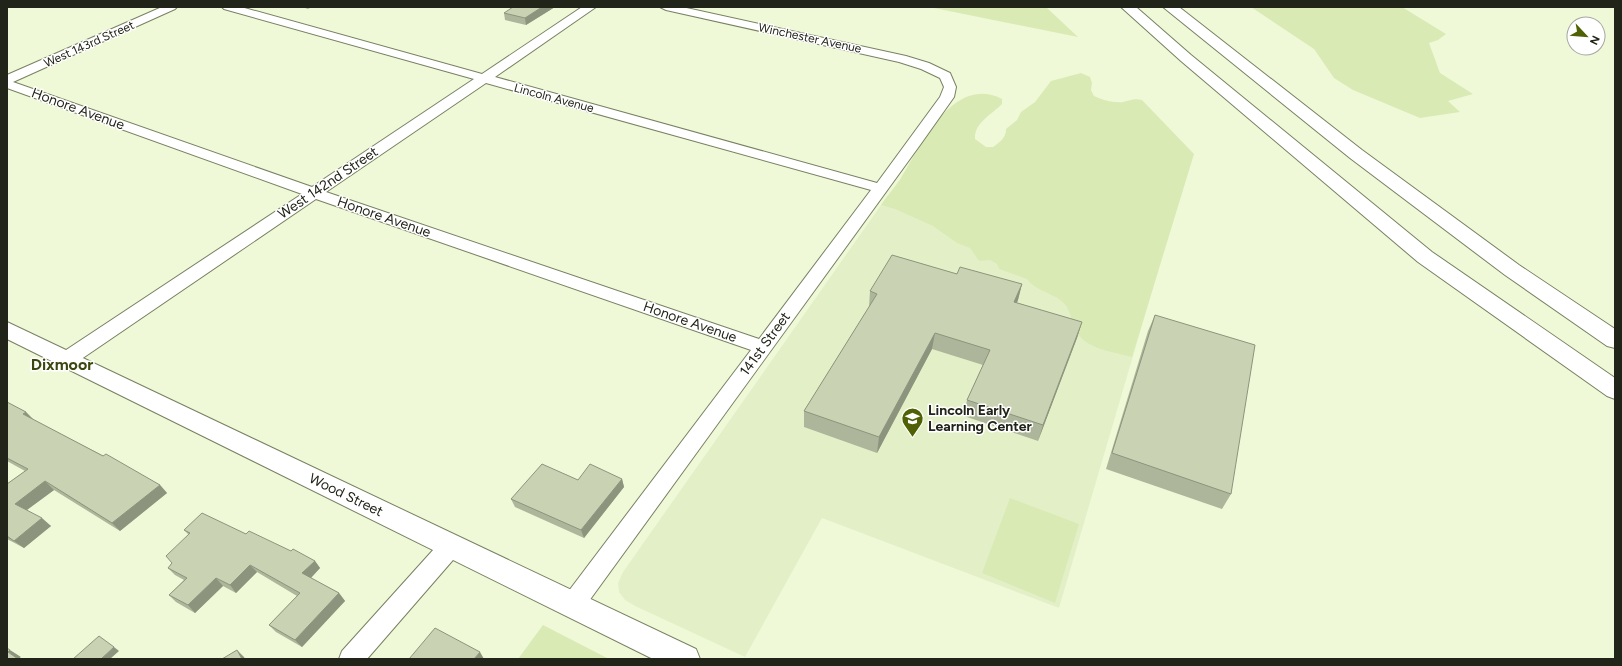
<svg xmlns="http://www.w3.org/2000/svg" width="1622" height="666" font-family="Figtree,sans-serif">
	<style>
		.built { fill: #e3f0c7 }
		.green { fill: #daeab4 }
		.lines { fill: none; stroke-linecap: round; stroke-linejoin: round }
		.minor-casing { stroke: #788162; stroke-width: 2 }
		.secondary-casing { stroke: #788162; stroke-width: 2 }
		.motorway-casing { stroke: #788162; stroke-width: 2 }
		.minor { fill: #fff; fill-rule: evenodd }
		.secondary { fill: #fff; fill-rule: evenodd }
		.motorway { fill: #fff; fill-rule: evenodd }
		.wall { fill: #adb59a }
		.shaded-wall { fill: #8d947d }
		.building { fill: #c9d3b3; stroke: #8d947d }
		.labels { text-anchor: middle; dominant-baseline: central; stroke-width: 3; stroke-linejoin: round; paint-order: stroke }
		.far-street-label { font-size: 12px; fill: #212418; stroke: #fff }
		.street-label { font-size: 14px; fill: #212418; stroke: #fff }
		.poi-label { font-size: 14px; font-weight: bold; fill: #212418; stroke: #fff; text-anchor: start }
		.quarter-label { font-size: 16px; font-weight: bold; fill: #3b470e; stroke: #fff }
	</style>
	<rect width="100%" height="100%" fill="#eff9d8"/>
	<!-- built -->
	<path class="built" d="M888,195L1158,271L1059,608L822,518L745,657L635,606L625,600L619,592L618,583L623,572Z"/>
	<!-- green -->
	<path class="green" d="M929,7H1046L1078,37Z
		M1251,7H1402L1446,34L1438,40L1429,43L1440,73L1473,94L1448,101L1460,112L1420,118L1353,90L1334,78L1314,49Z
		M1081,73L1090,77L1092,83L1091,90L1094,96C1103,100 1113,103 1123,102C1131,100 1134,98 1142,100L1194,154L1132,357C1110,351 1080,349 1073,324C1070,315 1069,306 1060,300C1050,292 1034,290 1027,279L999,269L997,264L990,260L979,261L970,248L957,243L933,226L895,209L881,205C887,196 895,187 901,178C921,146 953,74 1002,99V104C991,115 974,123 975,139L986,147H993C1000,142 1006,138 1006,129L1017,120L1021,112L1035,102L1051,81Z
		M1010,498L1079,524L1055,603L982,573Z
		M543,625L609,659H518Z"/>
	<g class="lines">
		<defs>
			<path id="minor" d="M162,7H177L175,9L13,82L312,187L474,79L224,9L222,7H241L482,74L582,7H596L495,77L877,183L940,97L944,87L940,78L921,69L899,62L666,10L660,7H682L906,56L929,63L950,73L956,87L954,97L920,145L581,612L573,615L565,612L561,604L565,596L751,350L316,199L74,364L67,366L60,364L58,359L60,354L302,194L7,88V75ZM486,83L871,190L759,339L326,192Z
				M451,536L459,539L462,546L459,553L367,659H339L342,651L443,539Z"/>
			<path id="secondary" d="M7,322L696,649L700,659H653L7,339Z"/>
			<path id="motorway" d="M1121,7H1136L1191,55L1432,252L1615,378V399L1607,396L1418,262L1181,61Z
				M1163,7H1179L1362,150L1519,265L1615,329V348L1607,346L1505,275L1350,158Z"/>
		</defs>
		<!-- minor casing -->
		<use href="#minor" class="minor-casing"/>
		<!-- secondary casing -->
		<use href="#secondary" class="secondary-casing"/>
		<!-- motorway casing -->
		<use href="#motorway" class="motorway-casing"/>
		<!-- minor -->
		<use href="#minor" class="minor"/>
		<!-- secondary -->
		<use href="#secondary" class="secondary"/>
		<!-- motorway -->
		<use href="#motorway" class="motorway"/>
	</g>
	<!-- wall -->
	<path class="wall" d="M302,7H312L308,9Z
		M555,7L526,25L505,20L504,13Z
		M957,274L1022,284L1017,303L1082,322L1077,338L1038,441L964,416L967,400L983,365L932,349L877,453L804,427V411L869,307L870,291Z
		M1155,315L1231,494L1222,509L1106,469L1148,331Z
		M7,402L26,412L32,419L160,485L167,493L120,531L54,490L27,510L51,526L24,548L7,539V484L25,471L7,461Z
		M622,479L624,487L584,538L515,507L511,499L578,480Z
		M184,530L246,534L315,561L320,568L311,578L339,593L345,601L302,647L276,632L269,625L297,596L257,572L236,593L223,586L195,613L176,602L169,595L184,580L175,575L168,568L172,563L189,535Z"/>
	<!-- shaded-wall -->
	<path class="shaded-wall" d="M542,7H555L526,25L525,18Z
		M1022,284L1018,300L1010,318L1014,302Z
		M1082,322L1077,338L1038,441L1043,425Z
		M935,333L932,349L877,453L879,437Z
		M26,412L34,420L23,414Z
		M622,479L624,487L584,538L581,530Z
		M45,481L54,490L24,512L15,504Z
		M160,485L167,493L120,531L112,523Z
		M42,518L51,526L24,548L14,541Z
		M315,561L320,568L308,581L302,573Z
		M250,565L257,572L236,593L230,585Z
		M216,578L223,586L195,613L188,605Z
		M339,593L345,601L302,647L295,640Z
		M114,647L119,651L110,659H101Z
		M10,650L21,657L18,659L8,652Z
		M237,650L244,657L245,659H242Z
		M480,652L484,659H474Z"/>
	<!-- building -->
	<path class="building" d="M513,7H542L525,18L504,13Z
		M892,255L957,274L960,267L1022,284L1014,302L1082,322L1043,425L967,400L990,350L935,333L879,437L804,411L877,294L870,291Z
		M1155,315L1255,345L1231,494L1112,453Z
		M7,402L26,412L23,414L103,456L106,454L160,485L112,523L45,481L15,504L42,518L14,541L7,536V484L28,469L7,458Z
		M542,464L578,480L590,464L622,479L581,530L511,499Z
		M202,513L246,534L249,531L291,551L293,549L315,561L302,573L339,593L295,640L269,625L300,593L250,565L230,585L216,578L188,605L169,595L187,578L168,568L172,563L166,556L190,533L184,530Z
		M435,628L480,652L474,659H409Z
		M99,636L114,647L101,659H73Z
		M7,648L10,650L8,652L18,659H7Z
		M237,650L242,659H222Z"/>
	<!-- icons -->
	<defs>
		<symbol id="school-pin" viewBox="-11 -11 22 30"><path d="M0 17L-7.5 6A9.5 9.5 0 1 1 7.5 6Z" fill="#4f6005" stroke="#fff"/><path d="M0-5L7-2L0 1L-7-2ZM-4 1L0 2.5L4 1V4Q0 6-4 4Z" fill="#fff"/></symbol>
	</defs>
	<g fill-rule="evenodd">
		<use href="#school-pin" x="900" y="406" width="25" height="34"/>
	</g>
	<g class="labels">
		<!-- far-street labels -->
		<g class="far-street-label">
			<text transform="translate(810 38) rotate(12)">Winchester Avenue</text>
			<text transform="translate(89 44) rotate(-24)">West 143rd Street</text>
			<text transform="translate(554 98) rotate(15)">Lincoln Avenue</text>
		</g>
		<!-- street labels -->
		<g class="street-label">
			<text transform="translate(78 109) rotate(20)">Honore Avenue</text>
			<text transform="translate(328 183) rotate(-34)">West 142nd Street</text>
			<text transform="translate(384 217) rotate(19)">Honore Avenue</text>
			<text transform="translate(690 322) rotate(19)">Honore Avenue</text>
			<text transform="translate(765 344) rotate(-54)">141st Street</text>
			<text transform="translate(346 495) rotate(26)">Wood Street</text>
		</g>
		<!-- poi labels -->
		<g class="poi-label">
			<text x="928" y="410">Lincoln Early<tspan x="928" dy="16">Learning Center</tspan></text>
		</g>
		<!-- quarter labels -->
		<g class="quarter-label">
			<text x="62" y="364">Dixmoor</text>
		</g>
	</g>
	<!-- border -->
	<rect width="1622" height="666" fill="none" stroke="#212418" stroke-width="16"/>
	<!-- north arrow -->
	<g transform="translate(1586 36) rotate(116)"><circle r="19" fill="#ffffff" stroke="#a6a7a3"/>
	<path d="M0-3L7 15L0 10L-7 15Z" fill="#4f6005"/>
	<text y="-6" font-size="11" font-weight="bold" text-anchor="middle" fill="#212418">N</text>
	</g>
</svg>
